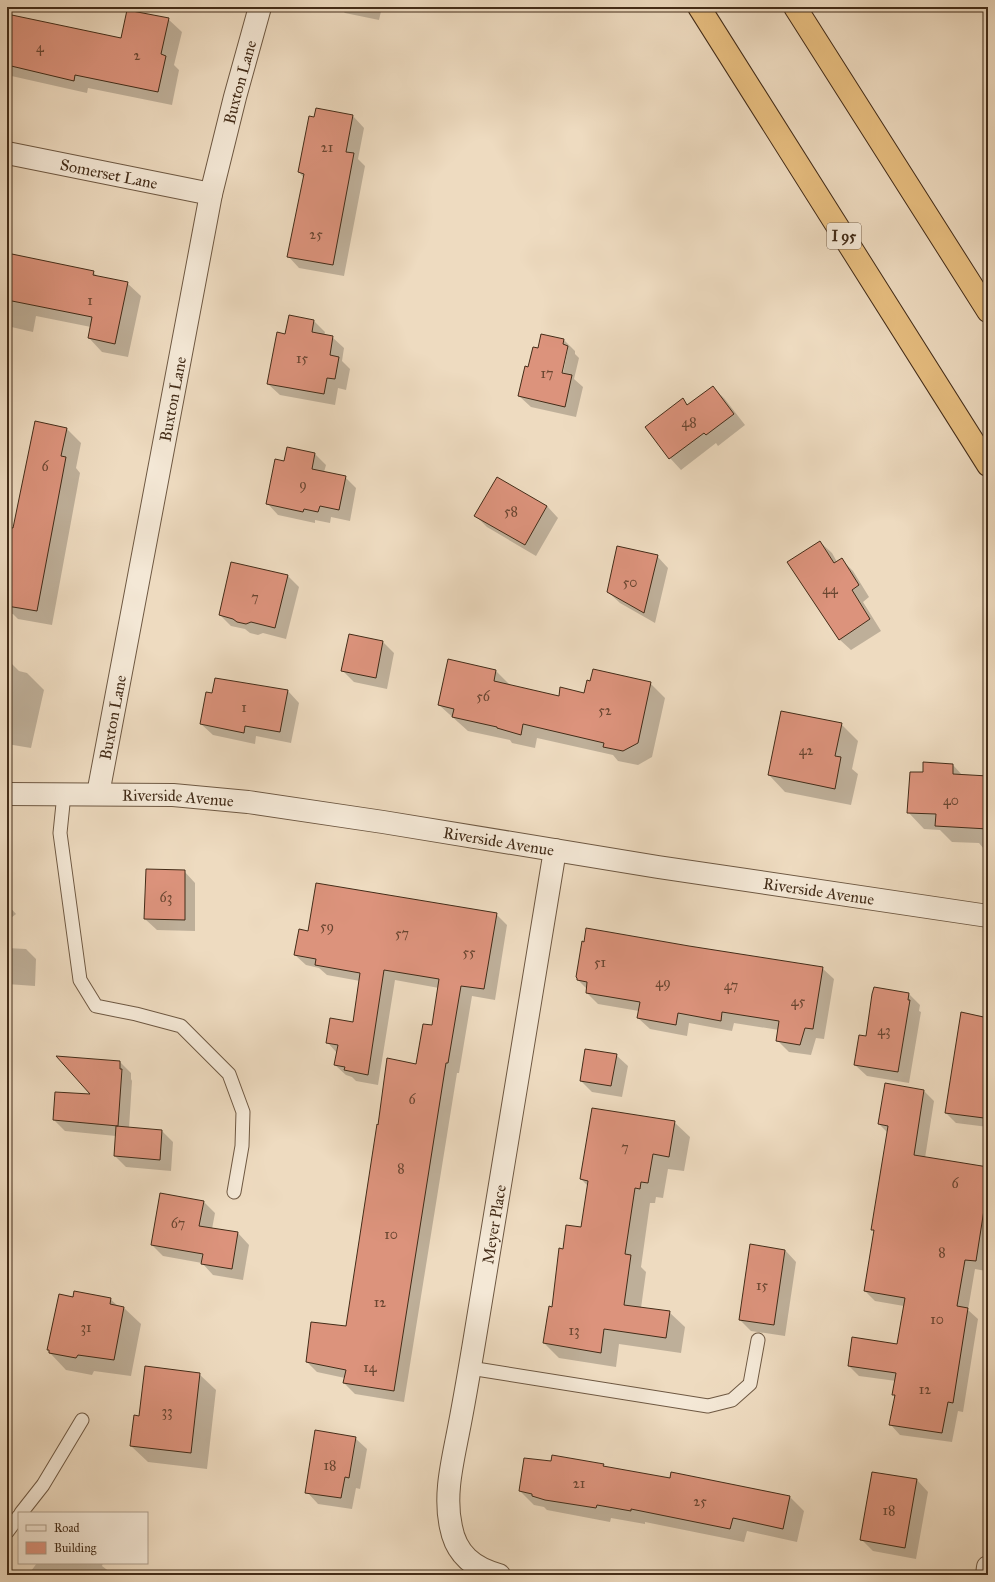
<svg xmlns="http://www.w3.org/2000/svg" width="995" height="1582" font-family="'IM FELL Great Primer',serif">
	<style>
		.shadow { fill: #0003; fill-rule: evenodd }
		.building { fill: #dc937c; stroke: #432c18 }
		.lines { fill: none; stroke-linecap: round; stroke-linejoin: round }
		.service-casing { stroke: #6e5842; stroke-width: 15 }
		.minor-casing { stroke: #6e5842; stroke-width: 24 }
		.tertiary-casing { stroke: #6e5842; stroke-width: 24 }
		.motorway-casing { stroke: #432c18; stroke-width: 24 }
		.service { stroke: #f4e8d6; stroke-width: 13 }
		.minor { stroke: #f4e8d6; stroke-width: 22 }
		.tertiary { stroke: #f4e8d6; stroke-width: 22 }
		.motorway { stroke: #e7be80; stroke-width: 22 }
		.labels { text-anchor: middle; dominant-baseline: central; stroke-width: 3; stroke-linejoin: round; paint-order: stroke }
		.number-label { font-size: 14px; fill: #694631 }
		.shield { fill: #f4e8d6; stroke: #786451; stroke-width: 1 }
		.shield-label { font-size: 15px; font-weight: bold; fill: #432c18 }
		.street-label { font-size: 16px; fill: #432c18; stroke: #f4e8d6 }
	</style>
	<rect width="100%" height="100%" fill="#eedbc0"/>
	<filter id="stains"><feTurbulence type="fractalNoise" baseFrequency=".005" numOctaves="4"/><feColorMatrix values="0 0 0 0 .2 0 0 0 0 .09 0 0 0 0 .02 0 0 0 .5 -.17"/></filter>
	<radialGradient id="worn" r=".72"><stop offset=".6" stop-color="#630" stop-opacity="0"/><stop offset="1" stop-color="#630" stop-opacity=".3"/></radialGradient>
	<!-- shadow -->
	<path class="shadow" d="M339,7H382L379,20L345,13Z
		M7,15L122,39L168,19L182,32L174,65L179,70L172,105L88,88L87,93L7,75Z
		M316,109L353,116L364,128L358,159L365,166L344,276L299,268L288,256L304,178L299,172Z
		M7,253L93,272L98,277L127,283L141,296L128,357L102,352L89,338L91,327L36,316L33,332L7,326Z
		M314,321L325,332L324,336L332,337L344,348L342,361L350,369L346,390L338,388L335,405L280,395L268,384Z
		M564,340L575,351V354L579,358L574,379L583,387L576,417L531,407L519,396L529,368L538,349ZM566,348H568L562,378H560Z
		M712,387L724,398L745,425L718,446L716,443L681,470L670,458L646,427L683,400L688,405Z
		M66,428L81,443L76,468L80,473L52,625L18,619L13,614L7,613V528L14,529Z
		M315,454L326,465L324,472L345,477L356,488L350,521L331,517L330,523L315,520V523L278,515L267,503L285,462Z
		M497,478L547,506L558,518L536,556L487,527L476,516Z
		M820,542L832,553L837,562L842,560L853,571L869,597L863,602L881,631L851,650L839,639Z
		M657,556L668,568L655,623L620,603L608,592Z
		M288,576L299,587L286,639L263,633L258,635L250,633L245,629L231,626L220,615Z
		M383,642L394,653L387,689L354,682L342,670Z
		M7,659L19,671L27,673L44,690L31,748L7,744Z
		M449,661L496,671L511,686L559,697L650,683L665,698L652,757L638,765L618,761L613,755L537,738L535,748L512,743L510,740L468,731L439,705Z
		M288,691L299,703L291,743L256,736L255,744L213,735L201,724L213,694Z
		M841,724L858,741L852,769L858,774L851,805L785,792L769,775Z
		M953,765L963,776L988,778V849H984L979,843L952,842L940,830L924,829L908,812L923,773Z
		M184,871L195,883V931L157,930L145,919Z
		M7,904L16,914L7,921Z
		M496,914L507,925L495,1000L472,996L459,1073H457L404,1402L355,1394L344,1383L345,1378L317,1372L307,1362L346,1327L379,1126L417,1065L433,1026L439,988L395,980L378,1085L356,1081L352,1077L346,1075L335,1065L337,1053L328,1043L353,1023L360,981L327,975L319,968L306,965L295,955L309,932Z
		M688,947L822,968L834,979L824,1039L816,1038L811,1055L789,1052L777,1040L779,1030L734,1023L732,1031L689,1023L687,1036L650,1029L638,1018L639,1011L598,1004L587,993V989L578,980Z
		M7,948L26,949L36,959L35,986L7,984Z
		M875,988L909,994L920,1005L919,1011L921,1012L909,1083L867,1076L855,1065L867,1037Z
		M962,1013L988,1017V1127L956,1123L946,1113Z
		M616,1055L628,1066L622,1097L592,1092L581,1081Z
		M120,1062L131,1073V1079L132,1081L129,1128L162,1131L173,1142L171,1171L126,1167L115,1156L116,1136L65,1131L54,1120L92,1095Z
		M924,1091L934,1101L925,1158L988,1168V1256L986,1271L975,1269L968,1310L978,1319L963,1412L958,1411L952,1442L900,1435L890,1424L895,1397L893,1394L896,1381L859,1376L849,1366L898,1345L904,1306L875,1301L865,1291L875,1232L872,1230L888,1133L879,1124Z
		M674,1122L690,1137L684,1171L668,1169L663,1198L656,1197L655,1203H650L641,1267L646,1272L641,1308L669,1312L685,1327L681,1353L619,1344L616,1367L559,1358L544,1343L552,1308L564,1250L582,1228L588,1186L581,1179Z
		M204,1202L215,1213L212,1229L238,1233L249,1245L243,1280L213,1275L202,1263L163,1256L152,1245Z
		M785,1250L796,1262L785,1336L751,1331L740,1320Z
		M73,1298L110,1299L118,1306L124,1308L141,1324L131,1376L94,1371L92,1375L66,1370L50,1353Z
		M199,1374L216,1390L207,1469L148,1462L131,1446L140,1417Z
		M355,1438L367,1449L360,1489L356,1488L352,1509L318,1504L307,1492Z
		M552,1462L603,1465L607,1468L790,1497L804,1511L797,1542L747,1531L744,1542L645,1522V1524L611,1518L610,1522L547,1510L544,1507L534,1505L520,1491Z
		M917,1480L928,1492L916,1559L873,1551L862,1540Z
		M37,1563H103L102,1566L114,1575H28Z"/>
	<!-- building -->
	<path class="building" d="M127,10L169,18L161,54L166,56L158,92L75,75L74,81L7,65V14L121,38Z
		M316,108L353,115L346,152L354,153L333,265L287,257L304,174L298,172L309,116L314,117Z
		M7,253L94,271L93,275L128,282L115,344L88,338L92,317L7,300Z
		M289,315L314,320L312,332L333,336L330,355L339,357L335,379L327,378L324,394L267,384L277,332L285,334Z
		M541,334L564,339L563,344L568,346L562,373L572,375L565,407L518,396L525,366L528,367L533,347L538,348Z
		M713,386L734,414L706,435L704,433L669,459L645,427L683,398L687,405Z
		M35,421L67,428L61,456L66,457L37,611L7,606V527L13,528Z
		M287,447L315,453L312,469L346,476L339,510L320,506L318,512L304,509L303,512L266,504L275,459L284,461Z
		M497,477L547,506L525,545L474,516Z
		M820,541L834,563L842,558L859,585L852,590L870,619L839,640L787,562Z
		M617,546L658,555L644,613L607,592Z
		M231,562L288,575L275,628L251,622L246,624L237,622L233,619L219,615Z
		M349,634L383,641L376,678L341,671Z
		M448,659L496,670L494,681L559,696L560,687L584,693L587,680L590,681L593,669L651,682L638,743L623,751L603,747L604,743L523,724L521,735L497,728V727L452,717L454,709L438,705Z
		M215,678L288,690L280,732L245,726L244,733L200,724L206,692L212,693Z
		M781,711L842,723L835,756L841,757L835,789L768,775Z
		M923,762L953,764V774L988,776V829L935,826L936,814L907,813L910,772H923Z
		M146,869L185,870V920L144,919Z
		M316,883L497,913L484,989L461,986L448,1063H446L394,1391L343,1383L346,1370L306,1362L311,1322L346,1326L377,1124L378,1125L387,1058L416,1064L423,1024L432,1025L439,979L384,970L368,1075L344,1070L345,1067L334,1065L338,1045L326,1043L330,1018L353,1022L360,973L315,965L316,959L294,955L299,929L308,931Z
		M586,928L689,946L823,967L813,1029L805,1028L800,1045L776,1041L779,1021L722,1012L721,1021L678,1013L676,1025L637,1018L640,1002L586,993L587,982L577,980V978L576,977L582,941L584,942Z
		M874,987L909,993L908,1000H910L898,1072L854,1065L859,1035L866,1036L872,994Z
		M961,1012L988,1018V1090L984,1118L945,1113Z
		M585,1049L617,1054L611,1086L580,1081Z
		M56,1056L120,1061V1069H122L118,1126L53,1120L55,1092L90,1094Z
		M885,1083L924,1090L914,1155L988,1167V1184L976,1261L965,1260L957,1306L968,1308L953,1403L948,1402L942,1433L889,1425L895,1395H892L896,1373L848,1366L852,1337L897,1344L905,1298L864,1291L874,1230H871L888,1126L878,1124Z
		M592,1108L675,1121L669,1157L653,1154L648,1183L641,1182L640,1189L635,1188L625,1254L631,1255L624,1305L670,1311L666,1338L604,1329L601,1353L543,1343L549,1306L552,1307L559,1248L563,1249L566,1225L581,1227L588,1181L580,1179Z
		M116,1126L162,1130L160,1160L114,1156Z
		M160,1193L204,1201L199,1226L238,1232L232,1269L201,1264L203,1254L151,1245Z
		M750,1244L785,1250L774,1325L739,1320Z
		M74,1291L111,1298L110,1304L124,1307L114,1360L78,1355L76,1358L49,1353V1350H47L59,1294L73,1297Z
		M145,1366L200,1373L191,1453L130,1446L134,1415L139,1416Z
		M315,1430L356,1437L349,1478L345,1477L341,1498L305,1493Z
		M552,1455L604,1464L603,1466L670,1478L671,1472L790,1496L783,1529L733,1518L730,1529L631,1509V1511L597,1505L596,1508L545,1500L532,1496V1494L519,1491L524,1458L551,1461Z
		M872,1472L917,1479L905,1548L860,1540Z"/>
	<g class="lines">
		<defs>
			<path id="service" d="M64,794L60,833L80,980L96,1006L136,1014L181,1026L229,1074L243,1112L242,1146L234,1192
				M470,1368L708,1406L732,1400L750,1384L758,1340
				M21,1513L43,1485L82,1420
				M7,1532L19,1516"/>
			<g id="minor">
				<path id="s1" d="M7,153L211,194"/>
				<path id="s2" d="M98,794L211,194L235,97L260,7"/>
				<path id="s3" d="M499,1575C473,1568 456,1554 451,1527C444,1496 452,1464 458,1433C464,1403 469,1373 474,1343C501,1179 528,1015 555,850"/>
				<path d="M987,1575L988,1567"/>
			</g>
			<g id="tertiary">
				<path id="s4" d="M7,794L173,795L248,802L383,822L658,867L988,916"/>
			</g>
			<path id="motorway" d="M699,7L988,465
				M795,7L988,311"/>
		</defs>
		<!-- service casing -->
		<use href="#service" class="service-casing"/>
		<!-- minor casing -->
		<use href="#minor" class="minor-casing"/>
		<!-- tertiary casing -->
		<use href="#tertiary" class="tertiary-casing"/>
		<!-- motorway casing -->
		<use href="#motorway" class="motorway-casing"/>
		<!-- service -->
		<use href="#service" class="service"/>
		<!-- minor -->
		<use href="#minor" class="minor"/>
		<!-- tertiary -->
		<use href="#tertiary" class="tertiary"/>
		<!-- motorway -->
		<use href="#motorway" class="motorway"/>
	</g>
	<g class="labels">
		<!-- number labels -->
		<g class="number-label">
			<text x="40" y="47">4</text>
			<text x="137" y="55">2</text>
			<text x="327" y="147">21</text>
			<text x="316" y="234">25</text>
			<text x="90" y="300">1</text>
			<text x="302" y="358">15</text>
			<text x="547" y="373">17</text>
			<text x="689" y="422">48</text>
			<text x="45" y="466">6</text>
			<text x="303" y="484">9</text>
			<text x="511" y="511">58</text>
			<text x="630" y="582">50</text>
			<text x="830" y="589">44</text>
			<text x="255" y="597">7</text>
			<text x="483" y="696">56</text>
			<text x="244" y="707">1</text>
			<text x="605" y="710">52</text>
			<text x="806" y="750">42</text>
			<text x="951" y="800">40</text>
			<text x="166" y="897">63</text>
			<text x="327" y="926">59</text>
			<text x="402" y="933">57</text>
			<text x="469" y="952">55</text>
			<text x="600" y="962">51</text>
			<text x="663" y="982">49</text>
			<text x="731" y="985">47</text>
			<text x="798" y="1001">45</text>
			<text x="884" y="1030">43</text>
			<text x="412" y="1099">6</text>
			<text x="625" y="1147">7</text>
			<text x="401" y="1168">8</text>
			<text x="955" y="1183">6</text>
			<text x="178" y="1223">67</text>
			<text x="391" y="1234">10</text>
			<text x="942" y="1252">8</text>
			<text x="762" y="1285">15</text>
			<text x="380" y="1302">12</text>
			<text x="937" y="1319">10</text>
			<text x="86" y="1327">31</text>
			<text x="574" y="1330">13</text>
			<text x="370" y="1367">14</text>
			<text x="925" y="1389">12</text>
			<text x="167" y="1411">33</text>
			<text x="330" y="1465">18</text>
			<text x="579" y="1483">21</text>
			<text x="700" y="1501">25</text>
			<text x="889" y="1510">18</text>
		</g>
		<!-- shield labels -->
		<rect class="shield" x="827" y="223" width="34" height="26" rx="3"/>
		<g class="shield-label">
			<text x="844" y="236">I 95</text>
		</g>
		<!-- street labels -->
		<g class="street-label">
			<text stroke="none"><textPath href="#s2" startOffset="726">Buxton Lane</textPath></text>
			<text stroke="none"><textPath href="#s1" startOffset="104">Somerset Lane</textPath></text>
			<text stroke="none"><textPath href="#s2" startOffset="402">Buxton Lane</textPath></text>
			<text stroke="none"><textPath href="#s2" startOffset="78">Buxton Lane</textPath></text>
			<text stroke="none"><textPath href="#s4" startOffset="171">Riverside Avenue</textPath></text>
			<text stroke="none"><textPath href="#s4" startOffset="495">Riverside Avenue</textPath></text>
			<text stroke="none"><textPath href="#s4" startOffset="819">Riverside Avenue</textPath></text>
			<text stroke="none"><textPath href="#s3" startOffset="379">Meyer Place</textPath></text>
		</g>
	</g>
	<!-- margin -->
	<rect width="995" height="1582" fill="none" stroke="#eedbc0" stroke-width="24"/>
	<rect x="8" y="8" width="979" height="1566" fill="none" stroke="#432c18" stroke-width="2"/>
	<rect x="12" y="12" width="971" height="1558" fill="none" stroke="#432c18"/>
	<!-- legend -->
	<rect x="18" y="1512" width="130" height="52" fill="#f4e8d6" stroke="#ad9d8a"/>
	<rect x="26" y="1525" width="20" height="6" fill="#f4e8d6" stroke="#ad9d8a"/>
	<text x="54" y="1532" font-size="12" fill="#432c18">Road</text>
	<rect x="26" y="1542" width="20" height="12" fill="#dc937c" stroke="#ad9d8a"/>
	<text x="54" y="1552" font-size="12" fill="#432c18">Building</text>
	<rect width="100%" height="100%" filter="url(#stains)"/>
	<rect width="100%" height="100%" fill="url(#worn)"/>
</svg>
